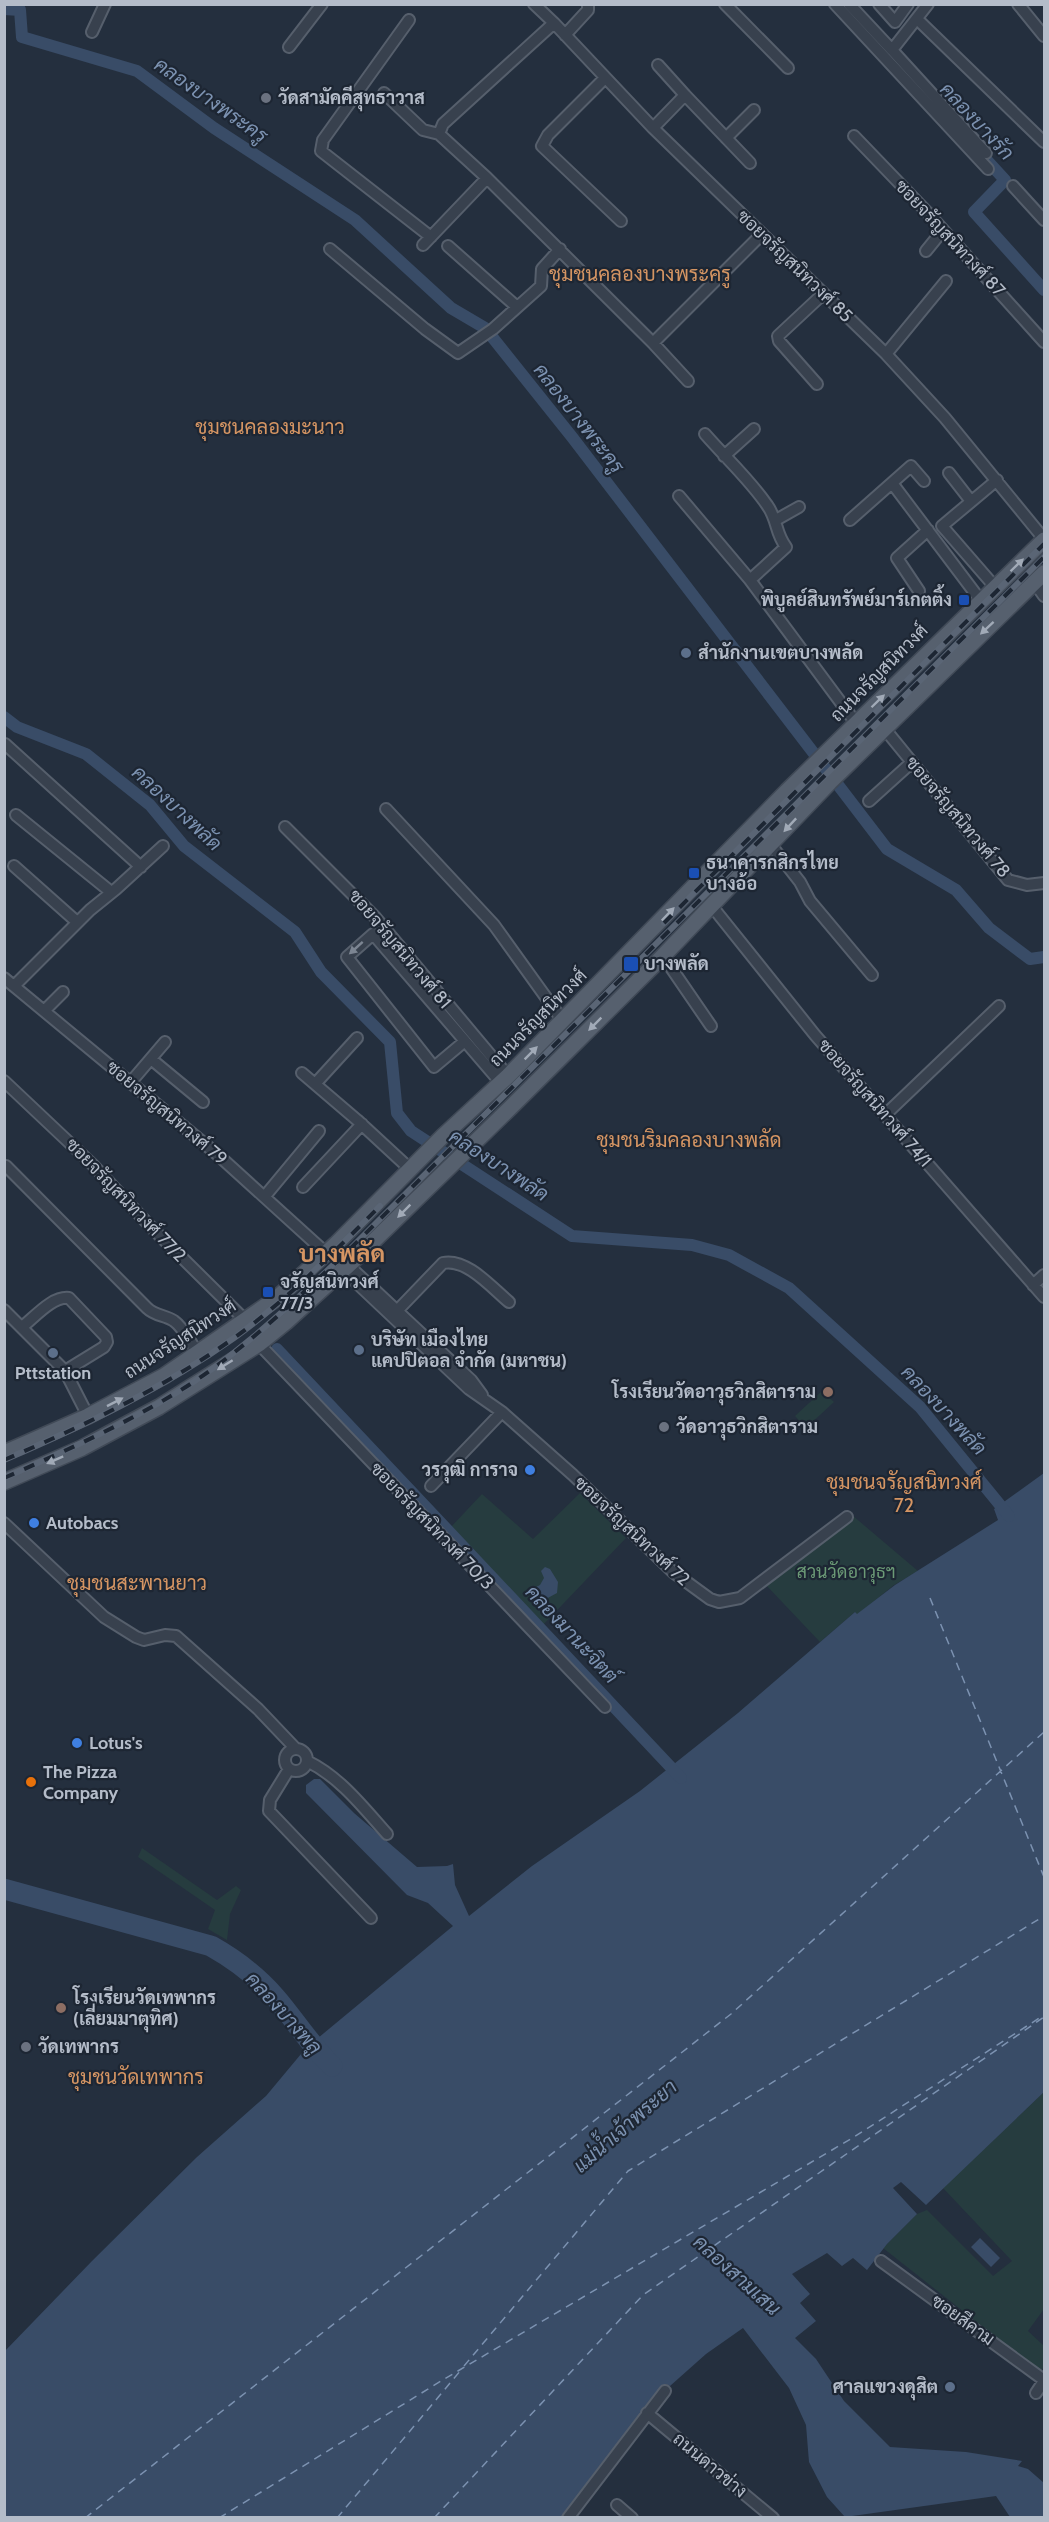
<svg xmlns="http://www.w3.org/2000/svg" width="1049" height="2522" font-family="Cabin,Sarabun,sans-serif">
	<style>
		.green { fill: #263c3f }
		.water { fill: #394c67 }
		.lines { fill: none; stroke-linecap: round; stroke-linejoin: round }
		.canal { stroke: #394c67; stroke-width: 12 }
		.river { stroke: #394c67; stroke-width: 21 }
		.ferry { stroke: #7c92b1; stroke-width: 1.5; stroke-dasharray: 8 6; stroke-linecap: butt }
		.minor-casing { stroke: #565f6c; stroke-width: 14 }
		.primary-casing { stroke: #414a57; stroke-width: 18 }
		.minor { stroke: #38414e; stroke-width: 10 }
		.primary { stroke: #56606e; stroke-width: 15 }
		.rail-casing { stroke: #5a6575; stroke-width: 6 }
		.rail { stroke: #1d2633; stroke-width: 4; stroke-dasharray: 11; stroke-linecap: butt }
		.oneway { fill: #a1aab7 }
		.oneway2 { fill: #7c8592 }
		.worship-dot { fill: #6b7280; stroke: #1d2633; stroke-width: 2 }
		.transit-dot { fill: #1a4fb4; stroke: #1d2633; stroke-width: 2 }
		.service-dot { fill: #5c6f8a; stroke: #1d2633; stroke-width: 2 }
		.education-dot { fill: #8d6e63; stroke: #1d2633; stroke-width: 2 }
		.shop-dot { fill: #3f7fe0; stroke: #1d2633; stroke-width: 2 }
		.food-dot { fill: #e8710a; stroke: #1d2633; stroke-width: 2 }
		.labels { text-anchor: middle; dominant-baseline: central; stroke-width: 4.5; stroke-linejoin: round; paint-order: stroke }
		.poi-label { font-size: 18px; font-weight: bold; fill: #b4bcc9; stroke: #1d2633; text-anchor: start }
		.street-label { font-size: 18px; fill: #b4bcc9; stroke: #1d2633 }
		.park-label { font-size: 18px; fill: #6b9a76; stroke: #1d2633 }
		.water-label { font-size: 20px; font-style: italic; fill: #7c92b1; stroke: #1d2633 }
		.neighbourhood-label { font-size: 20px; fill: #d59563; stroke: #1d2633 }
		.district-label { font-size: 24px; font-weight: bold; fill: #d59563; stroke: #1d2633 }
	</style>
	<rect width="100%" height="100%" fill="#242f3e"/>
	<!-- green -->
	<path class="green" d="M822,1391L834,1402L806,1428L795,1416Z
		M580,1493L626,1538L542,1626L450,1528L482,1494L533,1539Z
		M852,1515L918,1571L894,1585L857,1615L855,1612L820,1642L765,1584Z
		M142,1848L217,1900L236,1886L241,1890L230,1914L227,1940L208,1929L215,1910L138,1857Z
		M1044,2092V2309L1028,2331L1044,2346V2367L1040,2372L883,2248L917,2214L927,2210L993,2276L1012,2261L943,2188Z"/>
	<!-- water -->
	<path class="water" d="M1044,1473V2092L926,2205L901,2182L893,2188L917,2214L887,2244L867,2270L853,2258L842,2266L827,2253L792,2274L810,2294L800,2303L816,2321L795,2338L816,2359L844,2401L890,2447L966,2452L1022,2461L1018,2466L1028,2469L1044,2483V2517H1010L996,2496L845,2517L827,2497L809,2462L806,2425L789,2388L743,2328L706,2354L670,2386L666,2384L562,2517H5L4,2352L92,2261L197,2157L266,2096L306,2048L453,1926L428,1903L407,1895L306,1793V1785L314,1779H320L354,1813L417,1867L447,1866L453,1864L455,1885L469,1916L532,1866L640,1791L738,1713L855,1612L857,1614L895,1585L998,1520L994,1509Z
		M545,1567L550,1569L558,1582L557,1593L544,1600H534L532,1594L534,1588L540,1585L544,1578L541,1571Z
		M980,2238L1000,2258L991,2267L971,2247Z"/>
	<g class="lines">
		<!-- canal -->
		<path class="canal" d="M4,9L20,10L22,37L137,71L214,128L355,220L451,308L485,328L572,437L887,849L956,890L989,928L1030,959L1044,957
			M982,155L1005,180L974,212L1044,290
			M4,717L17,727L86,754L150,805L184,846L295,932L321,972L390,1042L397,1113L411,1131L572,1236L692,1245L729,1255L789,1288L920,1407L1009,1516
			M277,1349L681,1778"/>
		<!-- river -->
		<path class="river" d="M4,1889L211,1946C236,1960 257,1976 276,1998C295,2020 310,2045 332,2066"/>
		<!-- ferry -->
		<path class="ferry" d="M930,1598L1044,1877
			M464,2366L628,2171L1044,1916
			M85,2518L731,2014L1044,1732
			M219,2518L441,2381L854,2137L1044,2015
			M337,2518L461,2370
			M434,2518L643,2295L1044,2017"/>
		<defs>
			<path id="minor" d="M534,4L554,23L653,128L886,354L945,418L1044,539
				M725,4L788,68
				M835,4L988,169
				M849,4L892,50L928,4
				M879,4L895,22L908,4
				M1018,4L1044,36
				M917,19L1044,142
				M409,20L323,140L321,151L431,237
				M92,32L105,4
				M565,35L588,10V4
				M289,47L322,4
				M892,50L986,153
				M605,78L548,135L542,146L621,221
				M384,93L423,130L439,134L487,178L653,343L688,381
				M685,95L750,163
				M653,128L685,95L658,65
				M439,134L443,124L554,23
				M854,136L927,212L1044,342
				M726,138L754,110
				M1013,186L1044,220
				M423,245L487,178
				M448,246L517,307
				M330,249L425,329L458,353L493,329L541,286L542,269L560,249
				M926,251L943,230
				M653,343L762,234
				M886,354L946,281
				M817,384L779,341L778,336L823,294
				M705,434C725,457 750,480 767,505C778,520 775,533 786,547L750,580
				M724,456L754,429
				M949,473L970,500
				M892,483L981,601
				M679,496L750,580L856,723
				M776,520L799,507
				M850,520L911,466L924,481
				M1034,582L1044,596
				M995,587L942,526L997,480
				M919,591L897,558L928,530
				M884,728L1008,880L1027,885L1044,883
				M5,744L141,867
				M869,801L911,763
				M386,809L494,925L563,1021
				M16,815L111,892
				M285,827L375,917L508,1076
				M771,845L800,882L810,901L872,975
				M14,866L77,922
				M711,905L815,1035L1044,1297
				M663,956L711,1026
				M4,978L218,1155L326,1253
				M14,986L90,910L116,889L163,846
				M44,1011L63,992
				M465,1041L434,1067L347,957L373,934L501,1083
				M151,1059L203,1102
				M302,1073L357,1120L410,1169
				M4,1081L93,1165L150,1226L245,1320
				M130,1083L165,1042
				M315,1084L357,1038
				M886,1114L999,1006
				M6,1166L147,1308C155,1316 165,1315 174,1321C184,1328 191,1344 198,1353
				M303,1187L362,1124
				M265,1196L319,1131
				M349,1266L471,1380L482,1395
				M343,1270L469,1389L502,1412L573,1475L673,1572L710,1599L719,1602L740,1598L847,1517
				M1033,1285L1044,1275
				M4,1310L65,1371L88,1416
				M394,1314L443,1263C467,1258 492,1288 509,1302
				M22,1327C35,1317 52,1296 69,1298L106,1337L107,1342L104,1347L65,1371
				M259,1344L605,1707
				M431,1486L502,1412
				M4,1523L104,1617L136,1637L144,1640L165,1635L176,1636L258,1709L296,1749
				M285 1760a11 11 0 1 1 22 0a11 11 0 1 1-22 0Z
				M307,1761C340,1777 363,1807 387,1834
				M289,1769L270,1800L269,1811L371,1918
				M881,2261L1044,2380
				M1036,2393L1044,2381
				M647,2413L773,2518
				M617,2505L632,2518
				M568,2518L665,2391"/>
			<path id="primary" d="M4,1453L88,1416L164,1376L277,1298L336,1244L443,1136L508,1076L787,791L1044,540
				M4,1482L82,1448L159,1407L259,1344L286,1322L352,1262L511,1107L663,956L830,782L1044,573"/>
		</defs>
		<!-- minor casing -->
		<use href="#minor" class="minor-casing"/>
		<!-- primary casing -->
		<use href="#primary" class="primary-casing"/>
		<!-- minor -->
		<use href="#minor" class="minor"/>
		<!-- primary -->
		<use href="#primary" class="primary"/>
		<defs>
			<path id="rail" d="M664,923L1044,544
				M4,1460C85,1425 162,1389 234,1338C287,1300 333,1253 380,1206
				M4,1478C63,1452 121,1426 176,1393C239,1355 292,1303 345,1254L1044,557"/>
		</defs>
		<!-- rail casing -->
		<use href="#rail" class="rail-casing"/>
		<!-- rail -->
		<use href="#rail" class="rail"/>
	</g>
	<!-- one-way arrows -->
	<defs><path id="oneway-solid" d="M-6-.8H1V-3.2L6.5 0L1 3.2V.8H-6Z" transform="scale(1.5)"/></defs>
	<g class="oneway">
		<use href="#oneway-solid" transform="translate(1017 565) rotate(-44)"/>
		<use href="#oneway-solid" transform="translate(987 628) rotate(137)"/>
		<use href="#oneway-solid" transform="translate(878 701) rotate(-44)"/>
		<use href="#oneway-solid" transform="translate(790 825) rotate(133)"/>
		<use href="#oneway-solid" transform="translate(668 914) rotate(-46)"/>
		<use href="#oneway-solid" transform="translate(595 1024) rotate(135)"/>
		<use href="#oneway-solid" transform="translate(531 1053) rotate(-45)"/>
		<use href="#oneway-solid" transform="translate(404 1211) rotate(135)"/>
		<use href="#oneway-solid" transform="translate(225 1365) rotate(148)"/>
		<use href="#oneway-solid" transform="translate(115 1402) rotate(-27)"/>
		<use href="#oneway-solid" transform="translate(55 1460) rotate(156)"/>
	</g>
	<use class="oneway2" href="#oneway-solid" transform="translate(356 948) rotate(138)"/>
	<!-- markers -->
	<g class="worship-dot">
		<circle cx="266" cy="98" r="6"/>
		<circle cx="664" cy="1427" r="6"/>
		<circle cx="26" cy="2047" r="6"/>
	</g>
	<g class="transit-dot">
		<rect x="958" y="594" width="12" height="12" rx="3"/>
		<rect x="688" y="867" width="12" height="12" rx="3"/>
		<rect x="623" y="956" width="16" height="16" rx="3"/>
		<rect x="262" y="1286" width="12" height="12" rx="3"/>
	</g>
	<g class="service-dot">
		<circle cx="686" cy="653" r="6"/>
		<circle cx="359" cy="1350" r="6"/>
		<circle cx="53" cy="1353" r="6"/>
		<circle cx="950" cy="2387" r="6"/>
	</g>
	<g class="education-dot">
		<circle cx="828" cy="1392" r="6"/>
		<circle cx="61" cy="2008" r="6"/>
	</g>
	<g class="shop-dot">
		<circle cx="530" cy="1470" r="6"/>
		<circle cx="34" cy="1523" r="6"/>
		<circle cx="77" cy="1743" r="6"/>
	</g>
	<circle class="food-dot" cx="31" cy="1782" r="6"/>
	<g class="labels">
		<!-- poi labels -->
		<g class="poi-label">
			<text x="278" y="98">วัดสามัคคีสุทธาวาส</text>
			<text x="952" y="600" text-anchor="end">พิบูลย์สินทรัพย์มาร์เกตติ้ง</text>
			<text x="698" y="653">สำนักงานเขตบางพลัด</text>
			<text x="706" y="863">ธนาคารกสิกรไทย<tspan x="706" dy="21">บางอ้อ</tspan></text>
			<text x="644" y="964">บางพลัด</text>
			<text x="280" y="1282">จรัญสนิทวงศ์<tspan x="280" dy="21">77/3</tspan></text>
			<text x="371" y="1340">บริษัท เมืองไทย<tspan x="371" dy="21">แคปปิตอล จำกัด (มหาชน)</tspan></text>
			<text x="53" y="1373" text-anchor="middle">Pttstation</text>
			<text x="816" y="1392" text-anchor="end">โรงเรียนวัดอาวุธวิกสิตาราม</text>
			<text x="676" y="1427">วัดอาวุธวิกสิตาราม</text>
			<text x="518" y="1470" text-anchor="end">วรวุฒิ การาจ</text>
			<text x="46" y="1523">Autobacs</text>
			<text x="89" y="1743">Lotus's</text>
			<text x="43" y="1772">The Pizza<tspan x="43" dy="21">Company</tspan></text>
			<text x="73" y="1998">โรงเรียนวัดเทพากร<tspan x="73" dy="21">(เลี่ยมมาตุทิศ)</tspan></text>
			<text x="38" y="2047">วัดเทพากร</text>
			<text x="938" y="2387" text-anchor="end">ศาลแขวงดุสิต</text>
		</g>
		<!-- street labels -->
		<g class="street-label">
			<text transform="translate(950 238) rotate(47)">ซอยจรัญสนิทวงศ์ 87</text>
			<text transform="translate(795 266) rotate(44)">ซอยจรัญสนิทวงศ์ 85</text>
			<text transform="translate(879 673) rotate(-45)">ถนนจรัญสนิทวงศ์</text>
			<text transform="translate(958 817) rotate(50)">ซอยจรัญสนิทวงศ์ 78</text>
			<text transform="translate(400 949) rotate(50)">ซอยจรัญสนิทวงศ์ 81</text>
			<text transform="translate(538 1018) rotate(-45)">ถนนจรัญสนิทวงศ์</text>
			<text transform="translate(875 1103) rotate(49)">ซอยจรัญสนิทวงศ์ 74/1</text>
			<text transform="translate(167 1113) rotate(40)">ซอยจรัญสนิทวงศ์ 79</text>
			<text transform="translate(126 1200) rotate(46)">ซอยจรัญสนิทวงศ์ 77/2</text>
			<text transform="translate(180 1339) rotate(-33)">ถนนจรัญสนิทวงศ์</text>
			<text transform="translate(432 1526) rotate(46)">ซอยจรัญสนิทวงศ์ 70/3</text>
			<text transform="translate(632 1531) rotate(43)">ซอยจรัญสนิทวงศ์ 72</text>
			<text transform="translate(963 2320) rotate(36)">ซอยสีคาม</text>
			<text transform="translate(710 2465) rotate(40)">ถนนดาวข่าง</text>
		</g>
		<!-- park labels -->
		<g class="park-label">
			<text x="846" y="1572">สวนวัดอาวุธฯ</text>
		</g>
		<!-- water labels -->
		<g class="water-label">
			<text transform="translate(211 100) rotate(35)">คลองบางพระครู</text>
			<text transform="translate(977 121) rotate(47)">คลองบางรัก</text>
			<text transform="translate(579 418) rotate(52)">คลองบางพระครู</text>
			<text transform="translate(177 808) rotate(43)">คลองบางพลัด</text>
			<text transform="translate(499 1165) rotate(33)">คลองบางพลัด</text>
			<text transform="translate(944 1410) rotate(47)">คลองบางพลัด</text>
			<text transform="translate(572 1634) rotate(47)">คลองมานะจิตต์</text>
			<text transform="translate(284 2013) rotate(48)">คลองบางพลู</text>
			<text transform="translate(625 2126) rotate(-41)">แม่น้ำเจ้าพระยา</text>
			<text transform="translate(737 2275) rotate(42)">คลองสามเสน</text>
		</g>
		<!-- neighbourhood labels -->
		<g class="neighbourhood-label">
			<text x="640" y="274">ชุมชนคลองบางพระครู</text>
			<text x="270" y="427">ชุมชนคลองมะนาว</text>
			<text x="689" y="1140">ชุมชนริมคลองบางพลัด</text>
			<text x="904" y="1482">ชุมชนจรัญสนิทวงศ์<tspan x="904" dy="23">72</tspan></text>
			<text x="137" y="1583">ชุมชนสะพานยาว</text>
			<text x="136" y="2077">ชุมชนวัดเทพากร</text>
		</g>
		<!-- district labels -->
		<g class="district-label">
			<text x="342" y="1253">บางพลัด</text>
		</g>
	</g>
	<!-- border -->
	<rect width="1049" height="2522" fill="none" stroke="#b4bcc9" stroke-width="12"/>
</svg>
